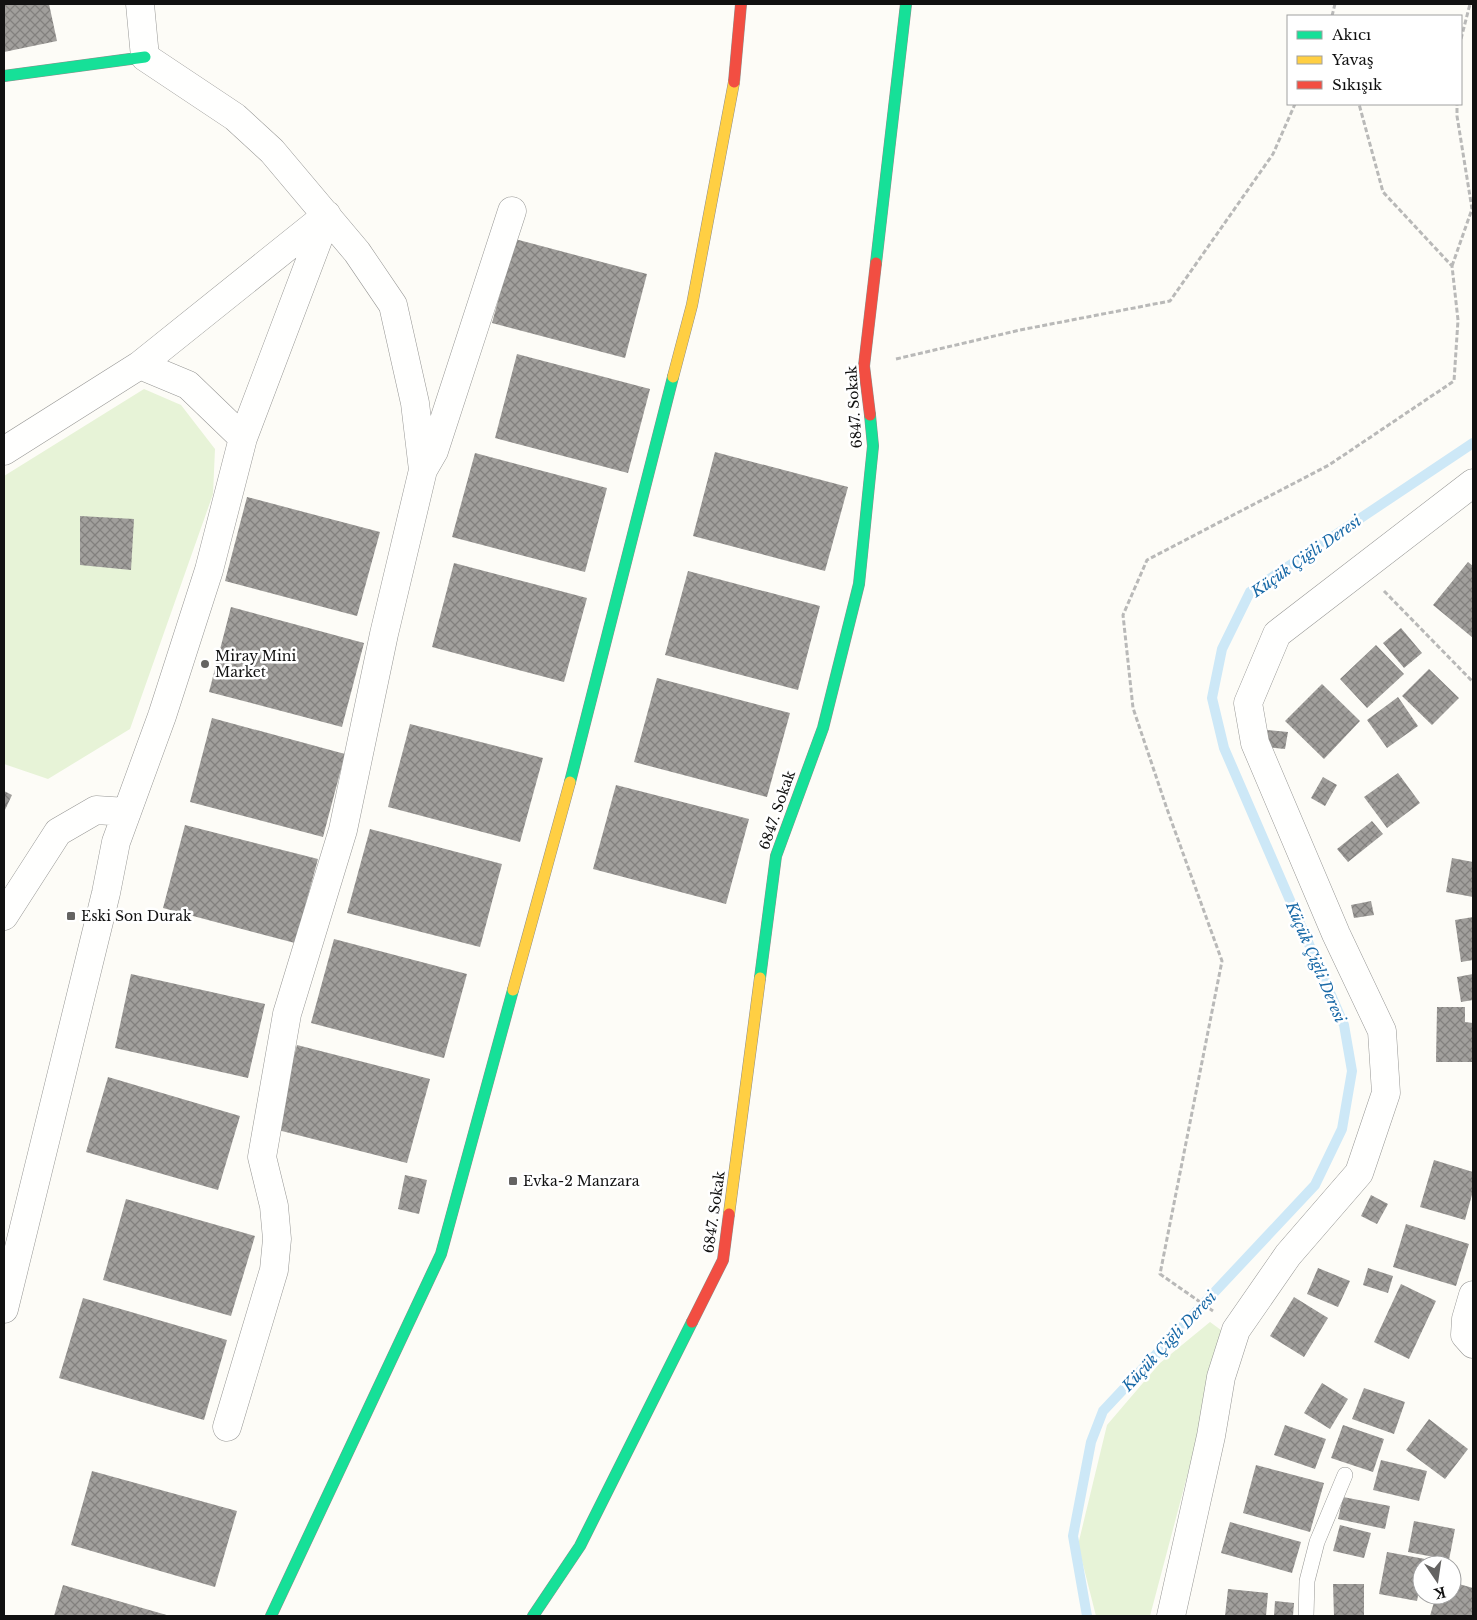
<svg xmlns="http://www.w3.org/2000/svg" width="1477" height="1620" font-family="'Libre Baskerville',serif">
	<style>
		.grass { fill: #e7f3d7 }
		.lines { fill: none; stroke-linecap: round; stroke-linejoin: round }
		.stream { stroke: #cde8f7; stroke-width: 10 }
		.building { fill: url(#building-cross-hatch) }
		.lane-casing { stroke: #979795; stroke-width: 16 }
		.street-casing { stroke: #979795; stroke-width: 29 }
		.fast-casing { stroke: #8e8d8b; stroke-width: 12 }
		.slow-casing { stroke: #8e8d8b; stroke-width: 12 }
		.jam-casing { stroke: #8e8d8b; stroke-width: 12 }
		.path { stroke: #b9b9b8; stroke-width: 3; stroke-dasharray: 5 2.5; stroke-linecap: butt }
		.lane { stroke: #fffffe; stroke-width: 15 }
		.street { stroke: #fffffe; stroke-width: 28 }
		.fast { stroke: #16e098; stroke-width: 11 }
		.slow { stroke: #ffcf43; stroke-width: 11 }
		.jam { stroke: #f24e42; stroke-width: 11 }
		.poi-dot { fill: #646362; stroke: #fff; stroke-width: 2 }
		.labels { text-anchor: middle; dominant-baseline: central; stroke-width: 5; stroke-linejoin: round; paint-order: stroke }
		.street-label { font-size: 14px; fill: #111; stroke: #fff }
		.poi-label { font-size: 14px; fill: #111; stroke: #fff; text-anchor: start }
		.water-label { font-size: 15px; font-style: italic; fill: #1768a6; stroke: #fff }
	</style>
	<defs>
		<pattern id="building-cross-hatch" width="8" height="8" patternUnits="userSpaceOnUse" patternTransform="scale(1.25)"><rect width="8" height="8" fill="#a19f9c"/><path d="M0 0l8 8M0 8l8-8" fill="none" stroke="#82807e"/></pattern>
	</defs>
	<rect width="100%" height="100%" fill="#fdfcf7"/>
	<!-- grass -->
	<path class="grass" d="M144,389L181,405L215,449L213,494L130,729L48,779L4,764V476Z
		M1210,1322L1225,1333L1150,1616H1096L1078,1545L1107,1425L1160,1363Z"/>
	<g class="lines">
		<!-- stream -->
		<path class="stream" d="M1087,1616L1073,1536L1091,1442L1103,1411L1315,1185L1342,1129L1352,1071L1344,1025L1224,748L1212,698L1222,649L1250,592L1473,443"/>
	</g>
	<!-- building -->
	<path class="building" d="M4,4H49L57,41L4,52Z
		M515,239L647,274L625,358L492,323Z
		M517,354L650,389L628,473L495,438Z
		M715,452L848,487L825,571L693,536Z
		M475,453L607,488L585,572L452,537Z
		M247,497L380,532L357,616L225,581Z
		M80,516L134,519L131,570L80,565Z
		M1468,562L1473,566V638L1433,605Z
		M454,563L587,598L564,682L432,647Z
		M688,571L820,606L798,690L665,655Z
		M231,607L364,643L342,727L209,692Z
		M1401,628L1422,653L1404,668L1383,643Z
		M1376,645L1404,674L1367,708L1340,679Z
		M1429,669L1459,698L1432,725L1402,696Z
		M657,678L790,713L767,797L634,762Z
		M1322,684L1360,721L1324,759L1285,721Z
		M1398,697L1418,726L1387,748L1367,720Z
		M212,718L345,754L323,837L190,802Z
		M410,724L543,758L520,842L388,807Z
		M1267,730L1288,732L1285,749L1265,747Z
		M1398,773L1420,803L1387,828L1364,797Z
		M1323,777L1337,785L1325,806L1311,798Z
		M616,785L749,819L726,904L593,869Z
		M4,791L12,795L4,812Z
		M1372,821L1383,834L1348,862L1337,849Z
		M185,825L318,859L295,943L163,908Z
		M370,829L502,864L480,947L347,913Z
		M1452,858L1473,862V897L1446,892Z
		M1371,901L1374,915L1354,918L1351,905Z
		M1473,917V960L1461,962L1455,920Z
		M334,939L467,974L444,1058L311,1023Z
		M131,974L265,1004L248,1078L115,1048Z
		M1473,974V1000L1461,1002L1457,977Z
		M1437,1007H1465V1022L1473,1023V1062H1436Z
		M297,1045L430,1079L407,1163L274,1129Z
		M108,1077L240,1116L218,1190L86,1152Z
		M1434,1160L1473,1172V1191L1465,1220L1420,1207Z
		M405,1175L427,1180L419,1214L398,1209Z
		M1371,1195L1388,1204L1377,1224L1361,1216Z
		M126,1199L255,1236L231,1316L103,1280Z
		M1406,1224L1469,1244L1456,1286L1393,1267Z
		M1318,1268L1350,1281L1338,1307L1307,1294Z
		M1368,1268L1393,1276L1388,1293L1363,1285Z
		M1401,1284L1436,1301L1409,1359L1374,1342Z
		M1294,1297L1328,1318L1304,1357L1270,1336Z
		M83,1298L227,1340L204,1420L59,1378Z
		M1322,1383L1348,1399L1330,1429L1304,1413Z
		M1364,1388L1405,1402L1394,1434L1352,1419Z
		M1429,1419L1468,1449L1445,1479L1406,1450Z
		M1285,1425L1326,1439L1315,1469L1274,1455Z
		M1343,1425L1384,1439L1373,1472L1331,1458Z
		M1381,1460L1427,1471L1419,1501L1373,1490Z
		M1256,1465L1324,1483L1310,1532L1243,1513Z
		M92,1471L237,1511L215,1587L71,1545Z
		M1343,1497L1390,1506L1385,1529L1338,1519Z
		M1414,1521L1455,1529L1449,1560L1408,1552Z
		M1230,1522L1301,1542L1292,1573L1221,1553Z
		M1340,1525L1371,1533L1364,1558L1333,1551Z
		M1387,1552L1425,1559L1417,1601L1379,1594Z
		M1452,1582L1473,1588V1616H1430L1436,1595H1452Z
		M1333,1584H1364V1616H1334Z
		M63,1585L170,1616H54Z
		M1228,1589L1268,1593L1266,1616H1225Z
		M1275,1601L1294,1603L1293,1616H1274Z"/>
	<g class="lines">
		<defs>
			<path id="lane" d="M1306,1616L1307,1581L1317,1542L1345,1475"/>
			<path id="street" d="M140,4L145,57L235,117L272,151L357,252L393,305L415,403L423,470L384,634L343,830L287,1014L262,1157L274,1206L277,1239L274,1270L227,1427
				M140,365L327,215
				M243,438L327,216
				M4,451L140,365L188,385L243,438L209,570L162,716L116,842L106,893L4,1309
				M423,470L434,451L512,211
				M4,916L58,832L96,810L127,812
				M1473,1295L1466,1319L1465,1335L1473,1344
				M1171,1616L1211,1436L1221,1377L1236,1330L1288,1255L1359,1173L1386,1093L1382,1031L1336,934L1255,743L1248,703L1277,634L1473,483"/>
			<path id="fast" d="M4,76L145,57
				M876,263L906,4
				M570,782L673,377
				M760,978L776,856L823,728L859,584L873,446L870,415
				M271,1616L441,1254L513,990
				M533,1616L580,1546L692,1322"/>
			<path id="slow" d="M673,377L692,305L734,82
				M513,990L570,782
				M729,1214L760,978"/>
			<path id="jam" d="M734,82L741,4
				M870,415L864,366L876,263
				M692,1322L723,1260L729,1214"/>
		</defs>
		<!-- lane casing -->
		<use href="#lane" class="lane-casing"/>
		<!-- street casing -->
		<use href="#street" class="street-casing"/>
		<!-- fast casing -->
		<use href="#fast" class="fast-casing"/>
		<!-- slow casing -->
		<use href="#slow" class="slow-casing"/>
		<!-- jam casing -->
		<use href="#jam" class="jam-casing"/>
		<!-- path -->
		<path class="path" d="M1332,16L1335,4
			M1461,39L1470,4
			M1452,266L1472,209L1457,116V104
			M896,359L1020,330L1170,301L1273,154L1295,104
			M1384,591L1473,682
			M1213,1311L1160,1274L1222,961L1167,809L1133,708L1123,615L1147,560L1329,465L1454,381L1458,320L1452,266L1383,192L1359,104"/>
		<!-- lane -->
		<use href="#lane" class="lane"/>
		<!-- street -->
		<use href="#street" class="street"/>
		<!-- fast -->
		<use href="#fast" class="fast"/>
		<!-- slow -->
		<use href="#slow" class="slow"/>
		<!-- jam -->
		<use href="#jam" class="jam"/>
	</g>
	<!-- markers -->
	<g class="poi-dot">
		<circle cx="205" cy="664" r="5"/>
		<rect x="66" y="911" width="10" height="10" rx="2.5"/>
		<rect x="508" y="1176" width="10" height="10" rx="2.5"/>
	</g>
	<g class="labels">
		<!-- street labels -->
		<g class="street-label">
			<text transform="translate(854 407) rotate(-94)">6847. Sokak</text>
			<text transform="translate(777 810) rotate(-71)">6847. Sokak</text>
			<text transform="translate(714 1212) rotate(-82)">6847. Sokak</text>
		</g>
		<!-- poi labels -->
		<g class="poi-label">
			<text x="215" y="656">Miray Mini<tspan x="215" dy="16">Market</tspan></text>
			<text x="81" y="916">Eski Son Durak</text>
			<text x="523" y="1181">Evka-2 Manzara</text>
		</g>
		<!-- water labels -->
		<g class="water-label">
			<text transform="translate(1306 556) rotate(-35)">Küçük Çiğli Deresi</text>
			<text transform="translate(1316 962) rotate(67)">Küçük Çiğli Deresi</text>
			<text transform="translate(1169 1341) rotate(-47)">Küçük Çiğli Deresi</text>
		</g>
	</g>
	<!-- border -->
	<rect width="1477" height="1620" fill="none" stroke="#111111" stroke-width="10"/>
	<!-- legend -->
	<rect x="1287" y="15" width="175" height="90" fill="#ffffff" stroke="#a0a0a0"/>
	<rect x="1297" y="31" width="25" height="8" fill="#16e098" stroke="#a0a0a0"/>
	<text x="1332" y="40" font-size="15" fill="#111111">Akıcı</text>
	<rect x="1297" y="56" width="25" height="8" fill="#ffcf43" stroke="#a0a0a0"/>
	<text x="1332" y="65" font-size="15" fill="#111111">Yavaş</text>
	<rect x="1297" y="81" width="25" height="8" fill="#f24e42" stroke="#a0a0a0"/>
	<text x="1332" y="90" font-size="15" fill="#111111">Sıkışık</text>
	<!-- north arrow -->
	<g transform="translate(1437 1580) rotate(167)"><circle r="24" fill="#ffffff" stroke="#a0a0a0"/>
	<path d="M0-4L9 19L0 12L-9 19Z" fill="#646362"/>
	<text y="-8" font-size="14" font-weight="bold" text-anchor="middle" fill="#111111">K</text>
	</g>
</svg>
